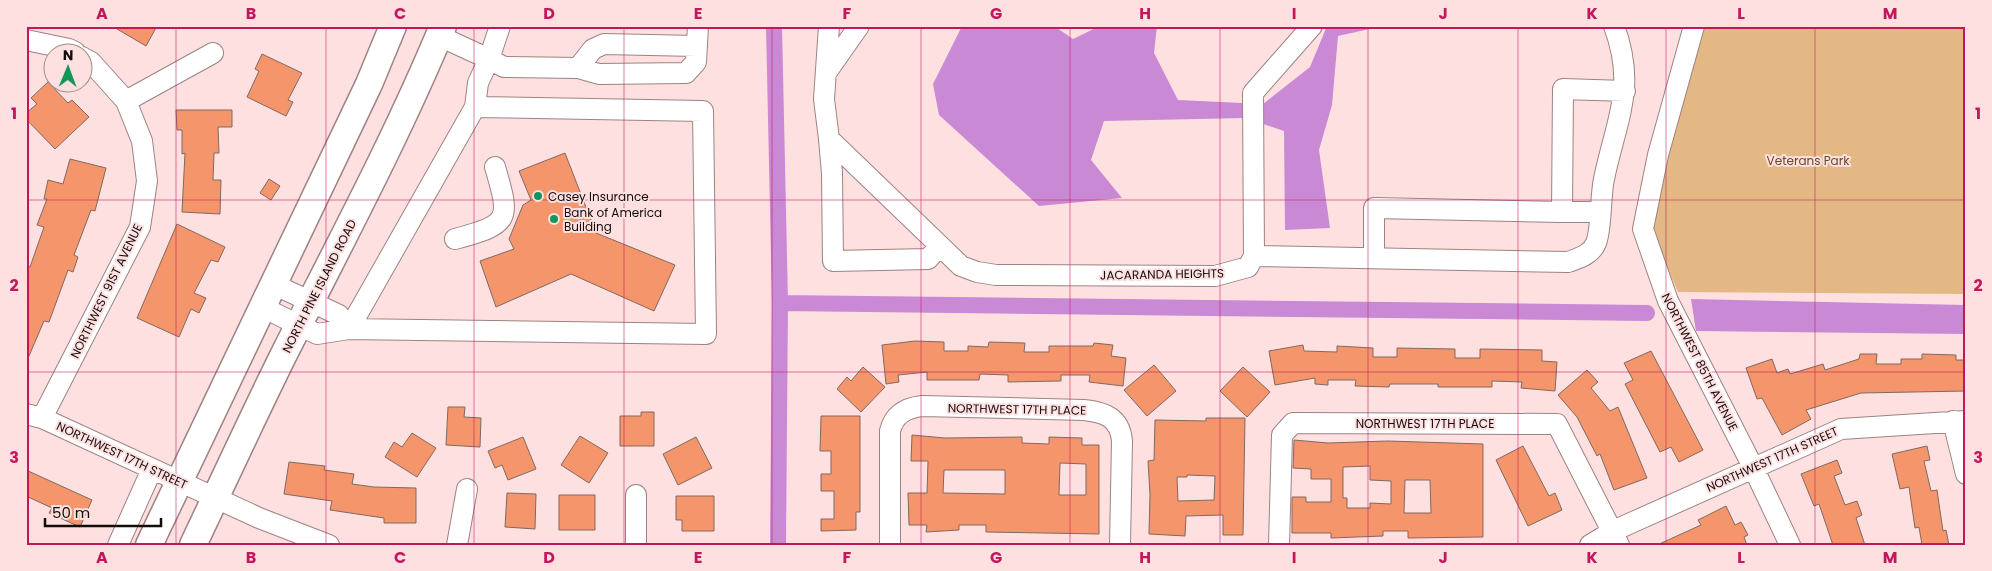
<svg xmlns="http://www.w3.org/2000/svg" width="1992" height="571" font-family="Poppins,sans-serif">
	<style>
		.green { fill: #e3b884 }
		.water { fill: #ca89d5 }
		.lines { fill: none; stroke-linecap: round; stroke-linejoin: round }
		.canal { stroke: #ca89d5; stroke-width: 16 }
		.building { fill: #f4956b; stroke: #816960; fill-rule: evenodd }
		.minor-casing { stroke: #9d8283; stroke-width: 22 }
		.major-casing { stroke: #9d8283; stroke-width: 29 }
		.minor { stroke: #fff; stroke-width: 20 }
		.major { stroke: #fff; stroke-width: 26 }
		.grid { fill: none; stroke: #c2185b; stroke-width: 1; stroke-opacity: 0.55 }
		.poi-dot { fill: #129756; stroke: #fee0e1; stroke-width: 2 }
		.labels { text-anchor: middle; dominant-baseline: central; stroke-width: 4; stroke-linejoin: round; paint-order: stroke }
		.park-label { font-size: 12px; fill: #654a26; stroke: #fee0e1 }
		.poi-label { font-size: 12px; fill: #140b0b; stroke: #fee0e1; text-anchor: start }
		.street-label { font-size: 12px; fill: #140b0b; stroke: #fee0e1 }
		.neatline { fill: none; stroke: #c2185b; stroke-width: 2 }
		.grid-label { font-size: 16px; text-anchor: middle; font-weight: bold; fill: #c2185b }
	</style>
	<rect width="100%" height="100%" fill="#fee0e1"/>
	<!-- green -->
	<path class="green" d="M1702,26H1966V294L1678,292L1651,230L1655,198Z"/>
	<!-- water -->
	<path class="water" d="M962,26H1054L1073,39L1100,26H1157L1154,53L1178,100L1263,104L1310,67L1327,26H1383L1338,36L1332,105L1319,150L1330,228L1285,230L1284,131L1245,118L1104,121L1091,160L1122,198L1039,206L939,115L933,84Z
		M1691,299L1966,305V334L1696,331Z"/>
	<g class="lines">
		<!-- canal -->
		<path class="canal" d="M774,26L780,303L778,545
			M780,303L1647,313"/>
	</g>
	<!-- building -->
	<path class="building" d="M112,26H157L146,46Z
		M262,54L302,73L288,100L293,102L286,116L247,97L259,71L255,69Z
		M48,82L68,103L72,100L89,117L55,149L26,119V113L37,104L31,98Z
		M176,110H232V127H218L219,153H214L213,180H221L220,214L182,212L185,153L182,154V130H177Z
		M565,153L596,233L675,265L654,311L571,274L496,307L480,261L514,249L509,239L523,205L531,200L519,171Z
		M70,159L106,168L95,211L91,210L74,255L78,257L73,272L68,270L49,322L44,321L26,363V266L30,267L44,227L37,225L47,199H44L48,180L63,184Z
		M269,179L280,186L271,200L260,193Z
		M177,224L225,247L218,262L211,260L194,293L206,298L199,313L191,309L179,337L137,318Z
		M915,341L944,342V351H968V346L988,347L989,342L1025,343L1024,352H1049V346H1093L1094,343L1113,345L1111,356L1126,358L1123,386L1089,382L1090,375H1061V381L1008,382V375L980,374L979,380H927V372L898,375L899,382L886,384L882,345Z
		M1303,345L1304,351L1337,352V346L1373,348V357H1397V348L1455,349V358H1480V349L1542,350V361L1557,362L1555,391L1521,388L1522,382L1492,381V387H1438V384H1390L1389,387L1355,386L1356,380H1328V385L1315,384V378L1275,385L1269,351Z
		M1651,351L1703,450L1679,462L1671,447L1660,452L1625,384L1633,380L1624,363Z
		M1860,354H1877L1876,364H1901V359H1922V354L1956,355V360H1966V391L1861,393L1806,410L1811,419L1782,435L1762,398L1757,399L1746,368L1772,359L1777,373L1788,369L1790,374L1823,364L1825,370L1859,359Z
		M1154,365L1176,391L1147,416L1124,390Z
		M863,367L885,387L861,412L837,389L847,377L851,381Z
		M1243,367L1270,392L1247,417L1220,391Z
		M1587,370L1598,382L1591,388L1610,411L1618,407L1647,478L1614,490L1600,454L1597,456L1577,417L1558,395Z
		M448,407H465L464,417L481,418L480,447L446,445Z
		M641,412H654V446H620V416H641Z
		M821,416H860V512H856V530L821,531V519H834V491H821V474H831V451H820Z
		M1206,418H1245L1243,535H1223V515L1186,516L1185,536L1149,534L1150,494L1148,461L1154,460L1155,420L1206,421ZM1187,475L1215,476L1214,500L1178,501L1177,477H1187Z
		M412,433L436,448L417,477L385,457L394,442L402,447Z
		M912,435L945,438L1022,437V443L1049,444V437L1082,438V445H1099V534L986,532V525H959V530L926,532L927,525H909L908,493H927L928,461H911ZM1060,463L1086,464V495H1059ZM944,470H1005V494L943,493Z
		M580,436L608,453L589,483L561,465Z
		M523,437L536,469L508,480L502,465L495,468L488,451Z
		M696,437L712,468L678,485L663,454Z
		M1294,440L1328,443L1388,441L1483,444V537L1408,538V531H1383V536L1331,538V533H1292V497H1306V502H1331V479H1311V469L1293,468ZM1370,466V480L1391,481V504L1370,503V508H1347V498H1343V467ZM1405,480H1430L1431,513H1404Z
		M1523,446L1549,496L1555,493L1562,510L1528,526L1496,460Z
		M1927,446L1930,460L1924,461L1931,491L1937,490L1943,531L1946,530L1949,545H1922L1919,527L1915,528L1909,487L1900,489L1892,454Z
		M1837,460L1842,473L1834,476L1845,505L1857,501L1862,515L1856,518L1865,545H1833L1819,504L1814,506L1801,474Z
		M289,462L325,466L324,470L354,474L352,484L374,487L416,488V523H384V518L330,510L332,501L284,494Z
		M26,470L92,500L80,527L49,513L52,508L26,496Z
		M507,493L536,494L535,529L505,527Z
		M559,495H595V530H559Z
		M676,496H714V531H682V520H676Z
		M1726,506L1735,525L1741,522L1748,535L1744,537L1747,545H1657L1701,525L1698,520Z"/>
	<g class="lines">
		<defs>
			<path id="minor" d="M500,26L489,59L504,67L578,68L599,74L686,73L696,62L698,26
				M829,26L824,99L829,139L961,266L977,272L996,275L1215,276L1248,267L1254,256L1253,93L1312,26
				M1694,26L1658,155L1643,229L1668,301L1753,467L1790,545
				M439,36L489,59L478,83L475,107
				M26,40L69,49L75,52
				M578,68L593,49L604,44L697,46
				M826,73L859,26
				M126,101L213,53
				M475,107L703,111L706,334L349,329Z
				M829,139L832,173L833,261L928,259L940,246
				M1600,212H1562L1563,89L1625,91
				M455,239C510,224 511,221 495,167
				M1254,256L1568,262C1579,258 1591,255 1596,243C1602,228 1600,197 1604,179C1616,120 1637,88 1614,26
				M1374,258V208L1562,212
				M262,307L317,334L349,329L339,315L273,284
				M26,414L42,418L259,518L329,545
				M42,418L140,227L147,181L142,141L126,101L91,62L82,57
				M1953,421L1966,474
				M118,545L152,469
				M457,545L467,489
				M636,545V495
				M890,545V431C894,415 905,408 922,406L1084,410C1105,412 1120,418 1122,441L1120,545
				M1279,545L1282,435L1293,423L1557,424L1619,545
				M1590,545L1613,531L1841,429L1966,421"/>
			<path id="major" d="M149,545L369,84L393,26
				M193,545C224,480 254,414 286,350C340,243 397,137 443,26"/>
		</defs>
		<!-- minor casing -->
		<use href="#minor" class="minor-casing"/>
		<!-- major casing -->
		<use href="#major" class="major-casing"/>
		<!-- minor -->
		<use href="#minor" class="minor"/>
		<!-- major -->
		<use href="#major" class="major"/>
	</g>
	<!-- grid -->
	<path class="grid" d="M176,26V545M326,26V545M474,26V545M624,26V545M772,26V545M921,26V545M1070,26V545M1220,26V545M1368,26V545M1518,26V545M1666,26V545M1815,26V545M26,200H1966M26,372H1966"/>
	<!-- markers -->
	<g class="poi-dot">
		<circle cx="538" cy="196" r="5"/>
		<circle cx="554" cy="219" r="5"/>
	</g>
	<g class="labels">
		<!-- park labels -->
		<g class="park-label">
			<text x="1808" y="160">Veterans Park</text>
		</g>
		<!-- poi labels -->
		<g class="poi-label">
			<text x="548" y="196">Casey Insurance</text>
			<text x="564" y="212">Bank of America<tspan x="564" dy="14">Building</tspan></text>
		</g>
		<!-- street labels -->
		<g class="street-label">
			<text transform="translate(1162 274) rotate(-1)">JACARANDA HEIGHTS</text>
			<text transform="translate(319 286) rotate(-63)">NORTH PINE ISLAND ROAD</text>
			<text transform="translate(106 291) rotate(-64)">NORTHWEST 91ST AVENUE</text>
			<text transform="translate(1700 362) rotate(63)">NORTHWEST 85TH AVENUE</text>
			<text transform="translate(1017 409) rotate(1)">NORTHWEST 17TH PLACE</text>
			<text x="1425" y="423">NORTHWEST 17TH PLACE</text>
			<text transform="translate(122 455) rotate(25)">NORTHWEST 17TH STREET</text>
			<text transform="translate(1772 459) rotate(-24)">NORTHWEST 17TH STREET</text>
		</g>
	</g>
	<!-- border -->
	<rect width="1992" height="571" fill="none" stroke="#fee0e1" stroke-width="55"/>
	<!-- north arrow -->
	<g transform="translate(68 68) rotate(1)"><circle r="24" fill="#fee0e1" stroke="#a08b8b"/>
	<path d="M0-4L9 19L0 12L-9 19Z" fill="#129756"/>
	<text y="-8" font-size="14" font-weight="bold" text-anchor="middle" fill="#140b0b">N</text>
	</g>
	<!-- scale -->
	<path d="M45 518v8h116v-8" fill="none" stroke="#140b0b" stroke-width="2.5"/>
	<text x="52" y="518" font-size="15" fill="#140b0b" stroke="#fee0e1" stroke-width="4" paint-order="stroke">50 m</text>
	<rect x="28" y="28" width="1936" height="516" class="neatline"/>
	<g class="grid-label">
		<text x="102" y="19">A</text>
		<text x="251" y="19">B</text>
		<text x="400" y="19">C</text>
		<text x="549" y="19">D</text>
		<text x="698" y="19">E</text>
		<text x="847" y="19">F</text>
		<text x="996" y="19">G</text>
		<text x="1145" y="19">H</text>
		<text x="1294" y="19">I</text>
		<text x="1443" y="19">J</text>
		<text x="1592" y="19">K</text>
		<text x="1741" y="19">L</text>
		<text x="1890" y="19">M</text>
		<text x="14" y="119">1</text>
		<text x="1978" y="119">1</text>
		<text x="14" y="291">2</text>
		<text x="1978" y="291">2</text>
		<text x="14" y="463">3</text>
		<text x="1978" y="463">3</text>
		<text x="102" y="563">A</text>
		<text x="251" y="563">B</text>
		<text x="400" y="563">C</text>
		<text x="549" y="563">D</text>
		<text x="698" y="563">E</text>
		<text x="847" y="563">F</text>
		<text x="996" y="563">G</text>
		<text x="1145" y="563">H</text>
		<text x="1294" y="563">I</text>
		<text x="1443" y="563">J</text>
		<text x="1592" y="563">K</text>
		<text x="1741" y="563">L</text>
		<text x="1890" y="563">M</text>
	</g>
</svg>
